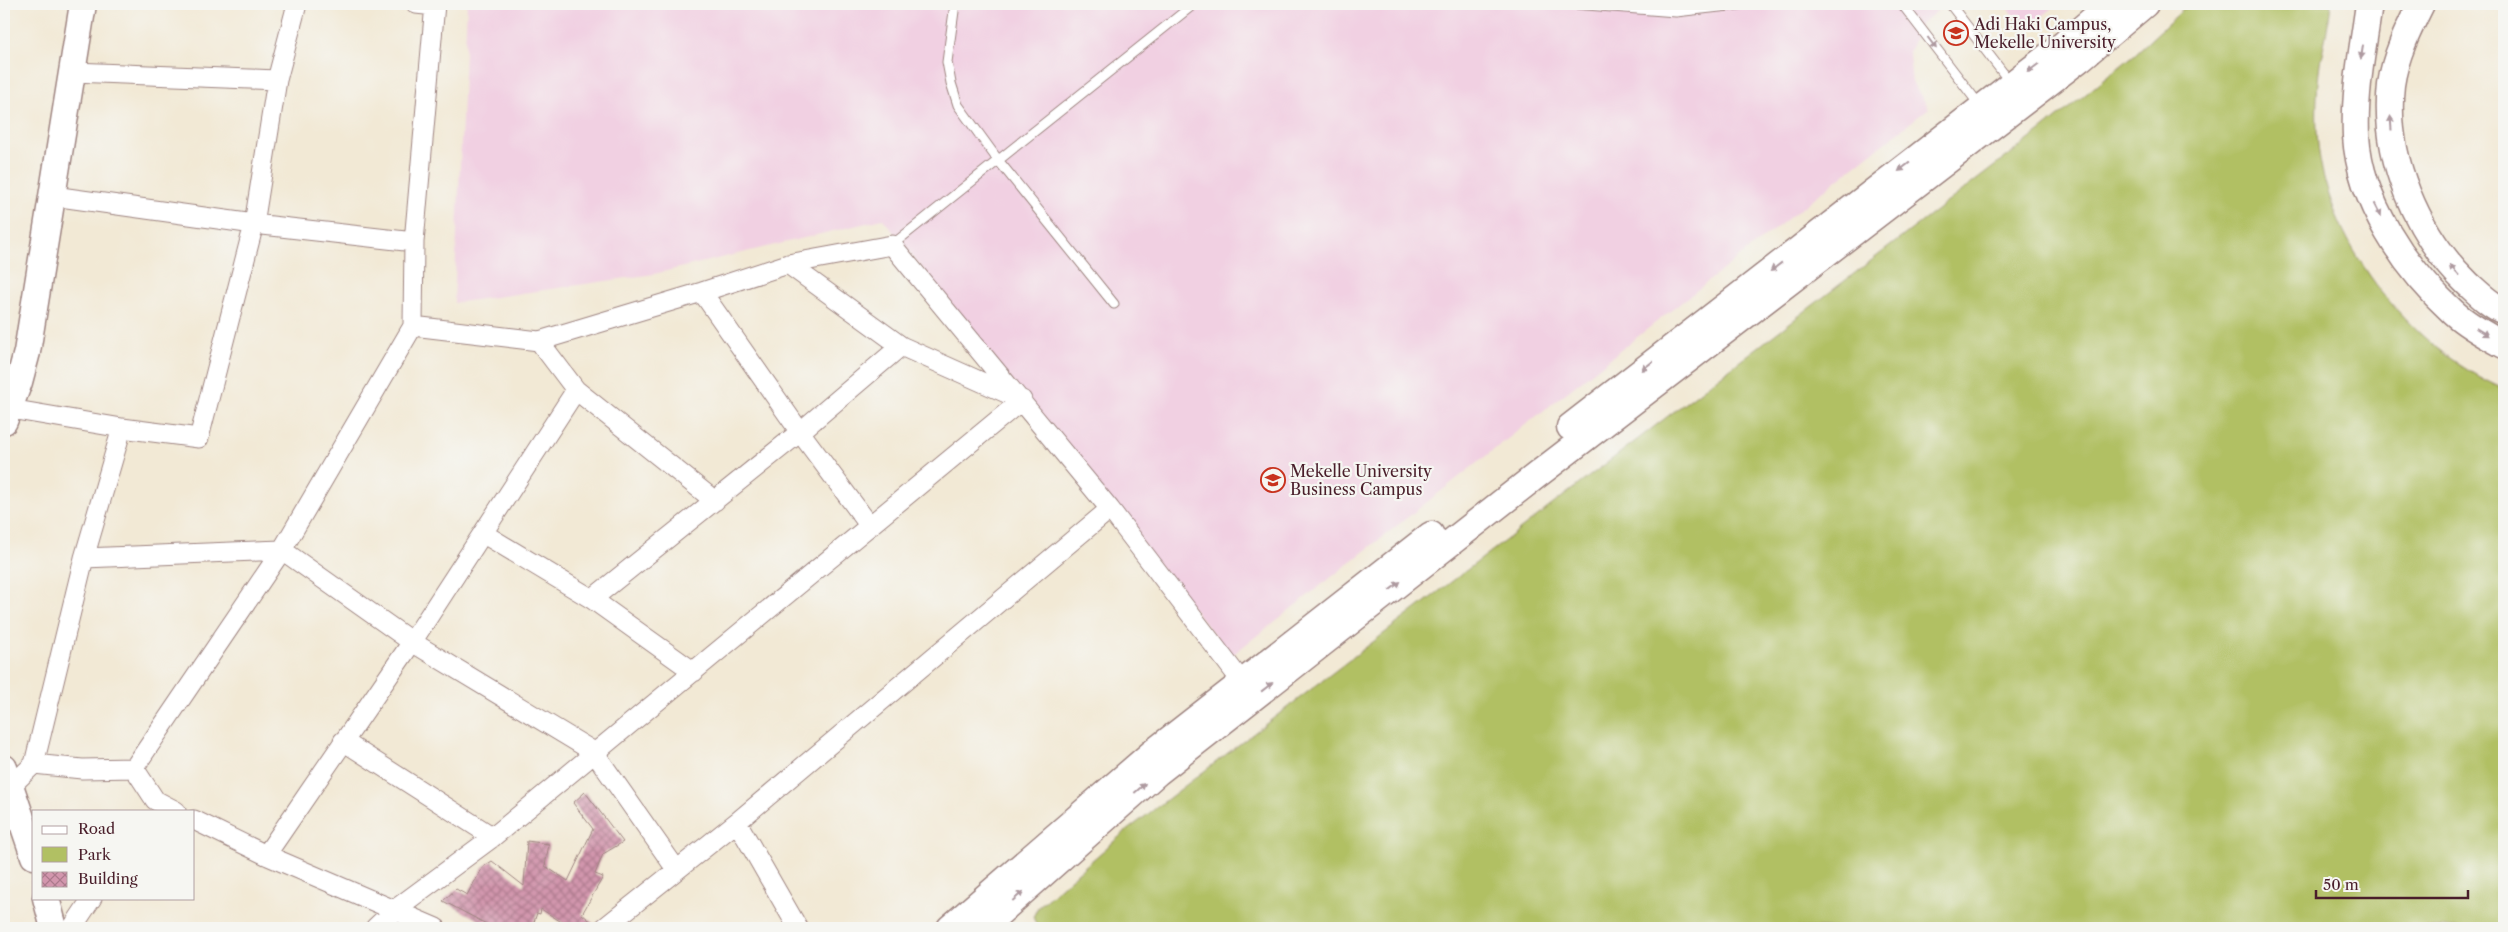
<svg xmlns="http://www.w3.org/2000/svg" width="2508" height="932" font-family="'Libre Caslon Text',serif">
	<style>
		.built { fill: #f1d0e2 }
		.park { fill: #b1c063; stroke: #7e7047 }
		.building { fill: url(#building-cross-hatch) }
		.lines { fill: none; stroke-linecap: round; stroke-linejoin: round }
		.lane-casing { stroke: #9e8480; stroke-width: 11 }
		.street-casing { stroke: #9e8480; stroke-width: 21 }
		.secondary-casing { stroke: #9e8480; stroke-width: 29 }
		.lane { stroke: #fff; stroke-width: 9 }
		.street { stroke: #fff; stroke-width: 19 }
		.secondary { stroke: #fff; stroke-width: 26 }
		.oneway { fill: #ae9aa0 }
		.labels { text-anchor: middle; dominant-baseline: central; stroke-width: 4.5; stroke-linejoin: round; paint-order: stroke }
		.poi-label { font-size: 16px; fill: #4a1f2b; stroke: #f6f6f2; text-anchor: start }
	</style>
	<defs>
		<pattern id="building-cross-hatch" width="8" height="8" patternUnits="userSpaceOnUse" patternTransform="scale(1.25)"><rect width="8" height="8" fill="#d296ad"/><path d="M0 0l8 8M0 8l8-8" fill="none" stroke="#ac7a8d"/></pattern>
	</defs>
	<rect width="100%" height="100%" fill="#f6f6f2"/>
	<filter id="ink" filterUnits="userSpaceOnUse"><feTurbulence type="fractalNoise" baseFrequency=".02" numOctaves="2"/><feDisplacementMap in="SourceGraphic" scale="10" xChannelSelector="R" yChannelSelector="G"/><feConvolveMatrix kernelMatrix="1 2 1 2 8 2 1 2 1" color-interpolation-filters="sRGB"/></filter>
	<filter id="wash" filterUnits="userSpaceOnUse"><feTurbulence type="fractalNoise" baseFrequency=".0096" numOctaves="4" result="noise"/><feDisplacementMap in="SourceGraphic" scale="20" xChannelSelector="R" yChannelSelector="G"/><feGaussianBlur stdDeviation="1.12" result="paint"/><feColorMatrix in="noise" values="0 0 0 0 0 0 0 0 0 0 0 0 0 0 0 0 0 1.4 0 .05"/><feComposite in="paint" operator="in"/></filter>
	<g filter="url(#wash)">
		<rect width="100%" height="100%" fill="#f2e9d5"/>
		<!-- built -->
		<path class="built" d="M467,4H1946L1921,24L1909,52L1912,82L1929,108L1231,656L883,219L654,274L454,303Z
			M1996,4H2058L2025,30L2009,9Z"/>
		<!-- park -->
		<path class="park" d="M2189,4H2331C2329,24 2324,44 2320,63C2317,86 2316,109 2317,131C2321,237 2409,349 2504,389V928H1038L1033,917L1038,907L1126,831L2043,129L2134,55Z"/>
		<g id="blocks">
			<!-- building -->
			<path class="building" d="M585,792L623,842L603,854L595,874L603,877L582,914L594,924L593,928H571L541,909L540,914L537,913L532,928H494L443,901L456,889L467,895L483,867L492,861L524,886L527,841L549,844L545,866L568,881L593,829L573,803Z"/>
		</g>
	</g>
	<g filter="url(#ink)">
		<use href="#blocks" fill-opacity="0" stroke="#9e8480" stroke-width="1"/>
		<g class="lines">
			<defs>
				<path id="lane" d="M955,4L947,62L951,83L958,105L998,160L1114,304
					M1574,4L1676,12L1746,4
					M1902,4L1981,107
					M1950,4L2010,82
					M892,245L1194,4"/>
				<path id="street" d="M416,4L435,6
					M435,4L414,242L413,326L539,341L702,292L788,264L892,245L1110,509L1242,682
					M73,72L277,80
					M53,196L254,224L414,242
					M702,292L800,432L870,526
					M539,341L576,390L715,501
					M10,409L122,428L199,438L254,224L277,80L297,4
					M484,534L592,599L694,672
					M84,558L282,550L412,642L594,752L676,869
					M592,599L800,432L901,346
					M343,741L493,837
					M34,764L84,558L122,428
					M134,768L282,550L413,326
					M10,787L34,764L82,769L134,768L155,800L176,811
					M194,820L266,855L436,928
					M737,822L798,928
					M266,855L412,642L576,390
					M72,928L92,898
					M375,928L393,911L493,837L1022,400L901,346L788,264
					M604,928L737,822L1110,509"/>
				<path id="secondary" d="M2369,4C2363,48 2354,91 2356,136C2360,202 2405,268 2453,312C2467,325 2487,336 2504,345
					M2421,4C2408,30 2395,56 2391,85C2383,157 2417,235 2468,284C2479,294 2491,306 2504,311
					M4,421L19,382L27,352L83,4
					M1570,427L2064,44L2111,4
					M4,768L34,856
					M46,898L54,928
					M950,928L1151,754L1431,535
					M982,928L1158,772L1537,475L2081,58L2145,4"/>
			</defs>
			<!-- lane casing -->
			<use href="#lane" class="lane-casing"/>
			<!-- street casing -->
			<use href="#street" class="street-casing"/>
			<!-- secondary casing -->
			<use href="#secondary" class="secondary-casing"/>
			<!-- lane -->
			<use href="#lane" class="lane"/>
			<!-- street -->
			<use href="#street" class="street"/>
			<!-- secondary -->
			<use href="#secondary" class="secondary"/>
		</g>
		<!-- one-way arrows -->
		<defs><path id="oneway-solid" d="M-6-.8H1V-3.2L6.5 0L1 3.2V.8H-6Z" transform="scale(1.25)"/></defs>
		<g class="oneway">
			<use href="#oneway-solid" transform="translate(1932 43) rotate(53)"/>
			<use href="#oneway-solid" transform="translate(2362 52) rotate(99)"/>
			<use href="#oneway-solid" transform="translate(2033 68) rotate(143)"/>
			<use href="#oneway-solid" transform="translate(2391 123) rotate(-94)"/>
			<use href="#oneway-solid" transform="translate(1904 167) rotate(142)"/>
			<use href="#oneway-solid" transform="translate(2378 210) rotate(63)"/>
			<use href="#oneway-solid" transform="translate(1776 267) rotate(142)"/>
			<use href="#oneway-solid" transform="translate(2454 270) rotate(-132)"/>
			<use href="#oneway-solid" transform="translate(2482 332) rotate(32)"/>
			<use href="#oneway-solid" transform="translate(1647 366) rotate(142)"/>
			<use href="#oneway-solid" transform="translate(1395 586) rotate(-38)"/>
			<use href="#oneway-solid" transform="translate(1267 687) rotate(-38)"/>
			<use href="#oneway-solid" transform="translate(1140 788) rotate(-41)"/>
			<use href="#oneway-solid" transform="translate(1018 896) rotate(-41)"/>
		</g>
	</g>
	<!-- icons -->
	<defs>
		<symbol id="university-ring" viewBox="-11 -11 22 22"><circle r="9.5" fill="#f6f6f2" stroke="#c8321e" stroke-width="1.5"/><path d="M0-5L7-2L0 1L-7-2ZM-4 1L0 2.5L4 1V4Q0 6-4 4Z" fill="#c8321e"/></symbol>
	</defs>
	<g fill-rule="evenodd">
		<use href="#university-ring" x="1942" y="19" width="28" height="28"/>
		<use href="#university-ring" x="1259" y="466" width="28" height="28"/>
	</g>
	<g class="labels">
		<!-- poi labels -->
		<g class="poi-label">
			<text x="1974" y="24">Adi Haki Campus,<tspan x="1974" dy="18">Mekelle University</tspan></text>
			<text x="1290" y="471">Mekelle University<tspan x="1290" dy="18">Business Campus</tspan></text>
		</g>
	</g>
	<!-- margin -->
	<rect width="2508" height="932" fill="none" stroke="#f6f6f2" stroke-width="20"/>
	<!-- legend -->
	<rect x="32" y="810" width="162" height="90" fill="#f6f6f2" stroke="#b1a0a2"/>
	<rect x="42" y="826" width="25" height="8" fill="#ffffff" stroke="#b1a0a2"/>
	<text x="78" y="834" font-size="15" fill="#4a1f2b">Road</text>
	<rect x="42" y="847" width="25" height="15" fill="#b1c063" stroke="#b1a0a2"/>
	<text x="78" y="860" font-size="15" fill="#4a1f2b">Park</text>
	<rect x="42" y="872" width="25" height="15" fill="url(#building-cross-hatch)" stroke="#b1a0a2"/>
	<text x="78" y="884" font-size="15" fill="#4a1f2b">Building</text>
	<!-- scale -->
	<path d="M2316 890v8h152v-8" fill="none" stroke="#4a1f2b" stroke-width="2.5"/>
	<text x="2323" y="890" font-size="15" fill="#4a1f2b" stroke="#f6f6f2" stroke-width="4" paint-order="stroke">50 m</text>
</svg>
